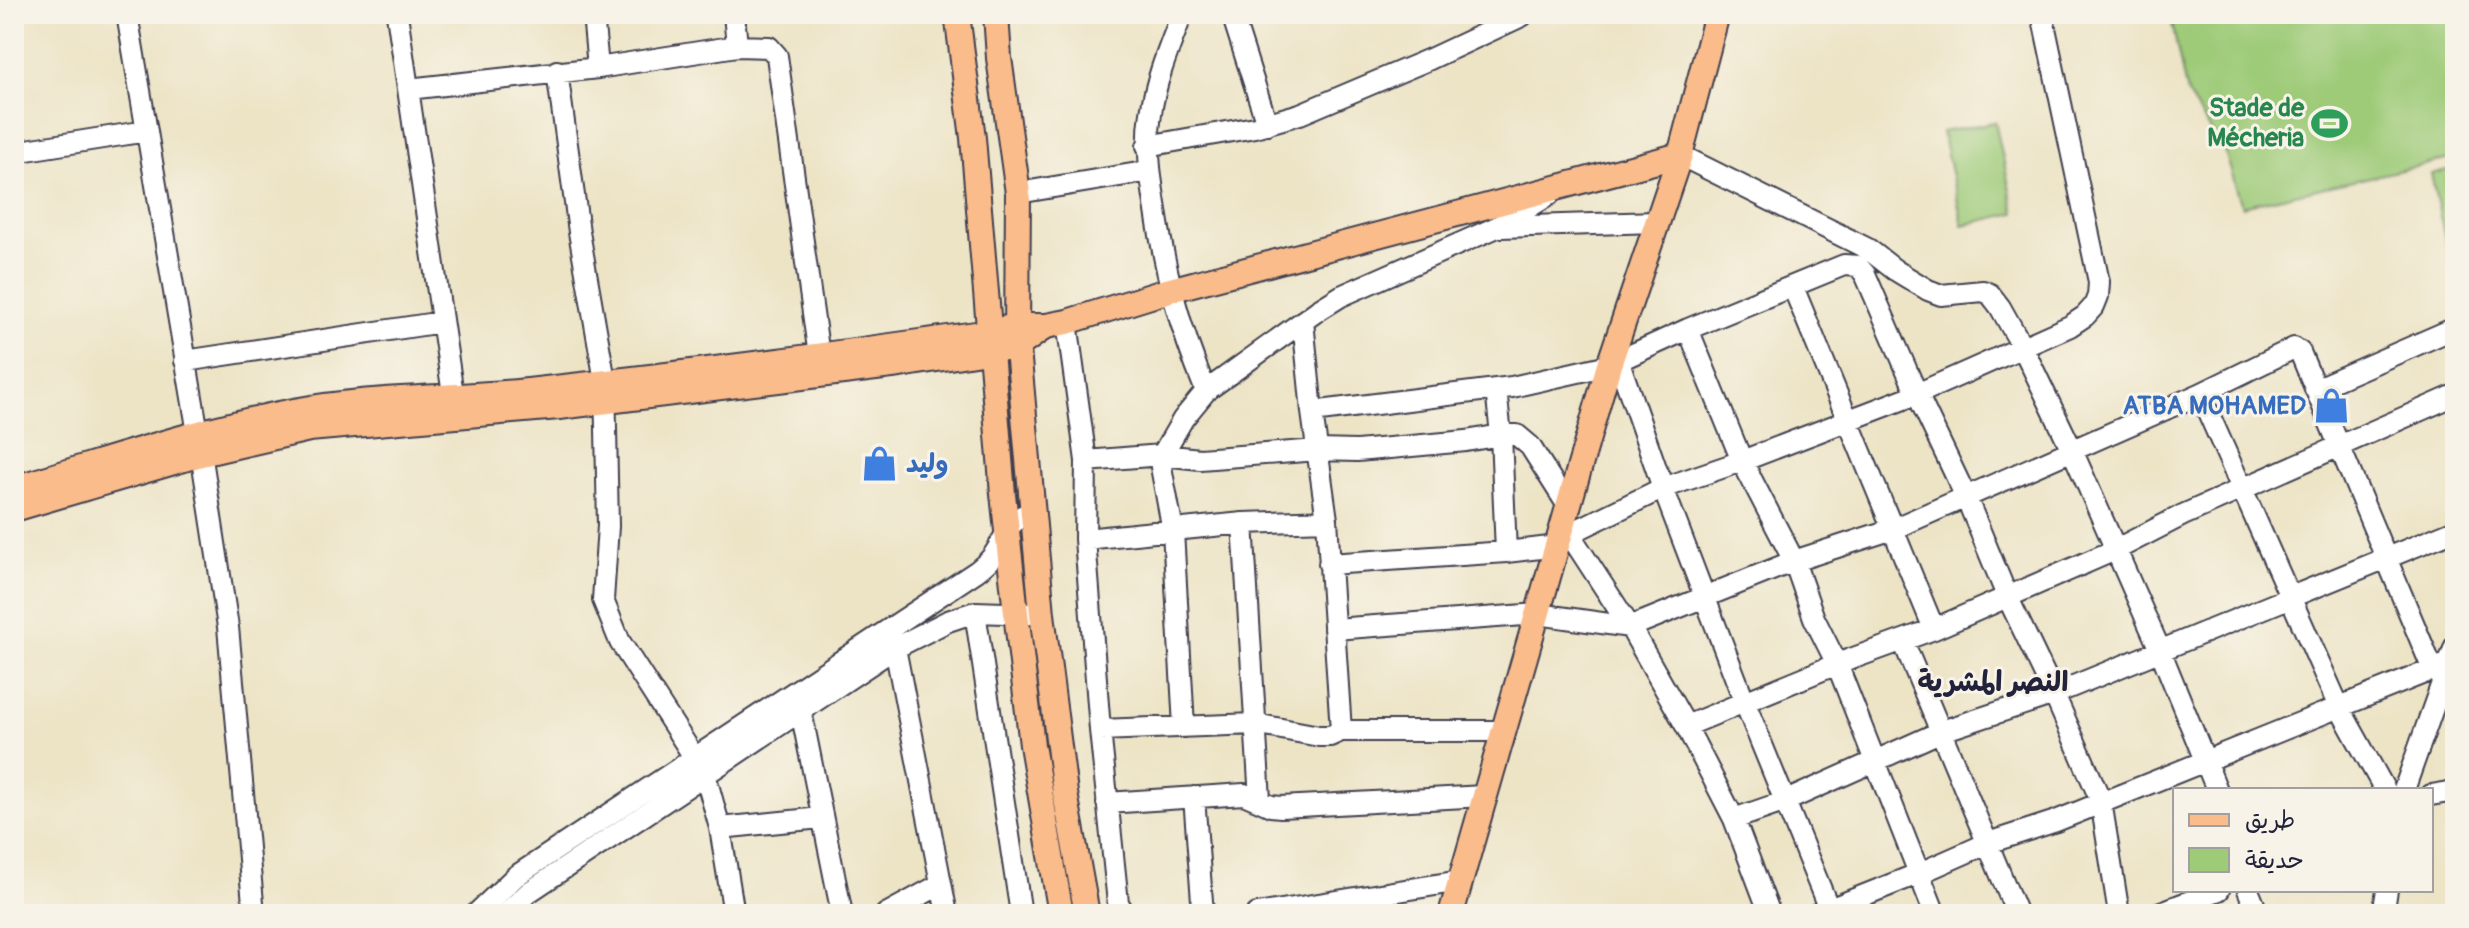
<svg xmlns="http://www.w3.org/2000/svg" width="2469" height="928" font-family="Pangolin,'Playpen Sans Arabic',sans-serif">
	<style>
		.park { fill: #9ecb78; stroke: #60765a; stroke-width: 2 }
		.lines { fill: none; stroke-linecap: round; stroke-linejoin: round }
		.minor-casing { stroke: #403f50; stroke-width: 24 }
		.major-casing { stroke: #403f50; stroke-width: 28 }
		.minor { stroke: #fff; stroke-width: 20 }
		.major { stroke: #fabc8b; stroke-width: 24 }
		.labels { text-anchor: middle; dominant-baseline: central; stroke-width: 6; stroke-linejoin: round; paint-order: stroke }
		.leisure-label { font-size: 26px; font-weight: bold; fill: #27864d; stroke: #f7f3e8; text-anchor: end }
		.shop-label { font-size: 26px; font-weight: bold; fill: #366cbe; stroke: #f7f3e8; text-anchor: end }
		.neighbourhood-label { font-size: 28px; font-weight: bold; fill: #22223b; stroke: #f7f3e8 }
	</style>
	<rect width="100%" height="100%" fill="#f7f3e8"/>
	<filter id="ink" filterUnits="userSpaceOnUse"><feTurbulence type="fractalNoise" baseFrequency=".0125" numOctaves="2"/><feDisplacementMap in="SourceGraphic" scale="16" xChannelSelector="R" yChannelSelector="G"/><feConvolveMatrix kernelMatrix="1 2 1 2 8 2 1 2 1" color-interpolation-filters="sRGB"/></filter>
	<filter id="wash" filterUnits="userSpaceOnUse"><feTurbulence type="fractalNoise" baseFrequency=".006" numOctaves="4" result="noise"/><feDisplacementMap in="SourceGraphic" scale="32" xChannelSelector="R" yChannelSelector="G"/><feGaussianBlur stdDeviation="1.8" result="paint"/><feColorMatrix in="noise" values="0 0 0 0 0 0 0 0 0 0 0 0 0 0 0 0 0 1.4 0 .05"/><feComposite in="paint" operator="in"/></filter>
	<g filter="url(#wash)">
		<rect width="100%" height="100%" fill="#ede4c6"/>
		<!-- park -->
		<path class="park" d="M2170,14H2455V158L2242,206L2225,152L2187,94Z
			M1995,122L2015,213L1963,225L1942,132Z
			M2455,168V262L2450,263L2431,174Z"/>
	</g>
	<g filter="url(#ink)">
		<g class="lines">
			<defs>
				<path id="minor" d="M127,14L198,433L228,627L254,914
					M397,14L455,408
					M593,14L598,68
					M734,14L737,46
					M1182,14C1170,46 1156,78 1151,113C1146,144 1150,173 1155,204C1165,273 1179,326 1206,391
					M1232,14L1267,124
					M557,71L579,232L605,381L608,526L603,600L620,642L705,774L720,828L734,914
					M408,89L598,68L737,46L769,47L777,56L821,370
					M1147,146L1255,127L1300,114L1430,59L1522,16
					M14,152L147,131
					M1680,155L1868,249L1895,270L1928,290L1941,295L1983,291L1990,294L2000,307L2023,348L2072,450L2160,650L2217,790
					M1018,193L1150,171
					M1500,227L1656,222
					M1793,287L1934,629
					M1303,321L1312,412L1327,520L1341,731
					M1067,322L1086,461L1085,539L1100,730L1118,903L1125,914
					M1688,329L1742,461L1794,561L1814,618L1837,664L1935,914
					M185,361L442,322
					M1619,362L1663,488L1745,703L1831,914
					M2315,389L2455,328
					M2200,394L2339,707L2385,790
					M1312,412L1512,387L1609,365L1688,329L1844,265L1858,266L1865,274L1917,394L1966,497L2007,596L2054,694L2101,801L2119,914
					M1162,455L1200,459L1318,450L1357,451L1466,441L1501,435L1496,389
					M1159,456L1173,531L1184,727
					M1086,461L1162,455L1183,419L1206,391L1317,311L1341,296L1497,227L1549,195
					M1243,523L1260,800
					M1563,524L1630,627L1686,726L1734,819L1770,914
					M1571,533L1663,488L1742,461L1917,394L2070,326L2085,316L2094,306L2098,296L2099,282L2042,14
					M1085,539L1243,523L1327,520
					M1506,552L1501,435H1517L1530,446L1568,506
					M1329,564L1506,552L1558,546
					M975,612L1021,914
					M1334,629L1538,614L1630,627L1794,561L1893,529L2200,394L2294,348L2300,352L2433,670
					M1903,641L2017,914
					M895,648L947,914
					M801,711L842,914
					M1686,726L1837,664L1934,629L2115,550L2183,515L2455,395
					M1100,730L1255,724L1319,736H1330L1341,731H1502
					M2404,790L2455,646
					M2431,795L2455,791
					M1194,797L1203,914
					M1107,803L1244,794L1271,806L1281,807L1484,796
					M1734,819L1786,801L1942,731L2054,694L2455,530
					M720,828L821,818
					M2248,890L2258,914
					M476,914L516,876L977,571C982,567 988,562 992,557C1008,536 1005,521 1033,511
					M505,914L529,892L895,648L948,621L975,612L1031,614
					M886,914L941,884
					M1257,914L1460,881
					M1817,914L1920,873L1988,843L2056,821L2449,663
					M2156,914L2219,890
					M2383,914L2387,890"/>
				<path id="major" d="M957,14L973,138L1003,494L1016,613L1032,745L1061,914
					M996,14L999,58L1018,193L1017,338L1042,614L1065,793L1087,914
					M14,488C107,461 198,429 294,411C371,396 451,399 528,391C683,374 837,354 990,332L1016,326H1046L1067,322L1170,290L1680,155
					M14,509L201,454L309,429L559,407L900,365L1018,346L1046,326
					M1451,914L1609,365L1680,155L1717,14"/>
			</defs>
			<!-- minor casing -->
			<use href="#minor" class="minor-casing"/>
			<!-- major casing -->
			<use href="#major" class="major-casing"/>
			<!-- minor -->
			<use href="#minor" class="minor"/>
			<!-- major -->
			<use href="#major" class="major"/>
		</g>
	</g>
	<!-- icons -->
	<defs>
		<symbol id="stadium-bare" viewBox="-9 -9 18 18"><path d="M0-5a6.5 5 0 1 0 0 10a6.5 5 0 1 0 0-10ZM-3.5-1.8h7v3.6h-7Z" fill="#2e9e5b" stroke="#f7f3e8" stroke-width="2.5" paint-order="stroke"/></symbol>
		<symbol id="shop-bare" viewBox="-9 -9 18 18"><path d="M-5-2.5h2.3a2.7 3.5 0 0 1 5.4 0H5L5.5 6h-11ZM-1.5-2.5h3a1.5 2.3 0 0 0-3 0Z" fill="#3f7fe0" stroke="#f7f3e8" stroke-width="2.5" paint-order="stroke"/></symbol>
	</defs>
	<g fill-rule="evenodd">
		<use href="#stadium-bare" x="2304" y="98" width="51" height="51"/>
		<use href="#shop-bare" x="2306" y="380" width="51" height="51"/>
		<use href="#shop-bare" x="854" y="438" width="51" height="51"/>
	</g>
	<g class="labels">
		<!-- leisure labels -->
		<g class="leisure-label">
			<text x="2304" y="108">Stade de<tspan x="2304" dy="30">Mécheria</tspan></text>
		</g>
		<!-- shop labels -->
		<g class="shop-label">
			<text x="2306" y="406">ATBA MOHAMED</text>
			<text x="906" y="464" text-anchor="start">وليد</text>
		</g>
		<!-- neighbourhood labels -->
		<g class="neighbourhood-label">
			<text x="1993" y="682">النصر المشرية</text>
		</g>
	</g>
	<!-- margin -->
	<rect width="2469" height="928" fill="none" stroke="#f7f3e8" stroke-width="48"/>
	<!-- legend -->
	<rect x="2173" y="788" width="260" height="104" fill="#f7f3e8" stroke="#a29fa3" stroke-width="2"/>
	<rect x="2189" y="814" width="40" height="12" fill="#fabc8b" stroke="#a29fa3" stroke-width="2"/>
	<text x="2245" y="828" font-size="24" fill="#22223b">طريق</text>
	<rect x="2189" y="848" width="40" height="24" fill="#9ecb78" stroke="#a29fa3" stroke-width="2"/>
	<text x="2245" y="868" font-size="24" fill="#22223b">حديقة</text>
</svg>
